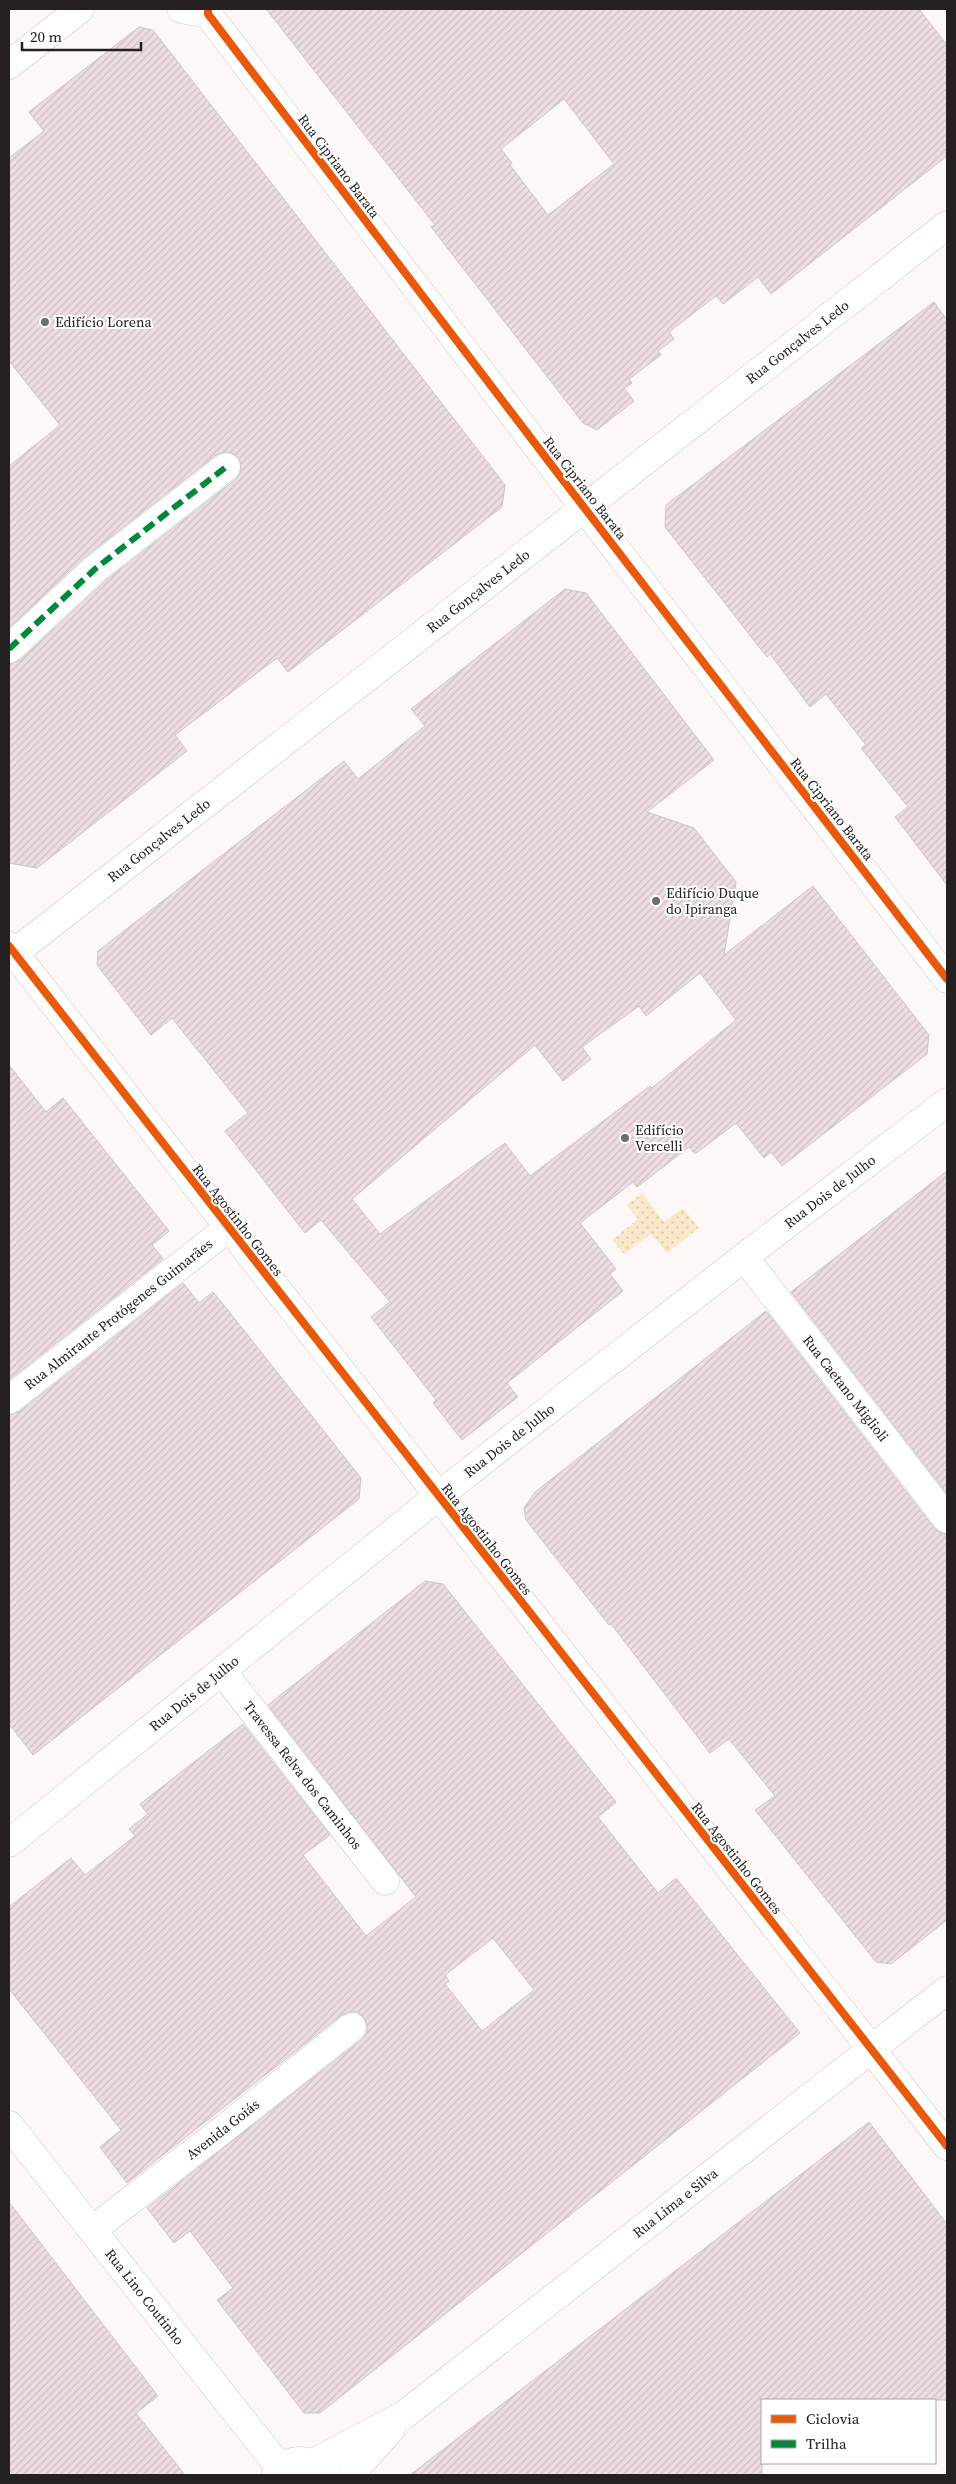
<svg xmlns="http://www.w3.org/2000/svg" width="956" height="2484" font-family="'Source Serif 4',serif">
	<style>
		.garden { fill: url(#garden-dots) }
		.building { fill: url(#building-hatch); stroke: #cbc6c7; fill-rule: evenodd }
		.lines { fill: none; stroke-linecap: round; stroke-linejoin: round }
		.street-casing { stroke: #cbc7c7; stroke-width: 29 }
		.secondary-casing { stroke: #cbc7c7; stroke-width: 29 }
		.street { stroke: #fffefe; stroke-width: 28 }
		.secondary { stroke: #fffefe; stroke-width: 28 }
		.quiet { stroke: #00873e; stroke-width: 6; stroke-dasharray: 12 6; stroke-linecap: butt }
		.cycleway-casing { stroke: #fff; stroke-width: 11 }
		.cycleway { stroke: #e8590c; stroke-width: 8 }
		.poi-dot { fill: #706c6b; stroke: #fff; stroke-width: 2 }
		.labels { text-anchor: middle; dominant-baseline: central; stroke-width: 4; stroke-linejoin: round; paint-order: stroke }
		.street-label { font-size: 14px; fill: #24201f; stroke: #fff }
		.poi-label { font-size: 14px; fill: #24201f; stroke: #fff; text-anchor: start }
	</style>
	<defs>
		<pattern id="garden-dots" width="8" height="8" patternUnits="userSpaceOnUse" patternTransform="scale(1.25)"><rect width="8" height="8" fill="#f9e8ca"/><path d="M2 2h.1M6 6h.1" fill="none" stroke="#d5c7ad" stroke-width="1.8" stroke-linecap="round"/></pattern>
		<pattern id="building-hatch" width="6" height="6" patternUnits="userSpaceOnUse" patternTransform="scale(1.25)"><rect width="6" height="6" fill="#eedee3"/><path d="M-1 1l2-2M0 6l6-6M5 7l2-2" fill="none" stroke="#ccbec2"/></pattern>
	</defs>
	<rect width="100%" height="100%" fill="#fdf8f7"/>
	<!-- garden -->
	<path class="garden" d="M642,1193L664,1222L683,1208L699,1228L667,1253L651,1234L624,1254L612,1240L638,1219L627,1205Z"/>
	<!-- building -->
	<path class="building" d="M266,9H919L947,45V156L771,294L758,277L723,304L716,296L669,332L674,339L658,351L661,355L629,379L632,383L624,388L634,401L597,430L583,423L431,227L435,225ZM564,99L614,164L548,215L510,165L512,163L501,149Z
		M139,27L153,30L505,485L502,507L288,672L277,658L175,735L187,751L37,868L9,863V664L20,660L105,581L236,479L240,473L241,465L239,458L232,453L224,452L216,455L85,557L9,628V466L60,425L9,361V158L44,131L29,112Z
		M934,302L947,320V885L895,817L908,807L861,748L866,745L826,694L810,707L770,654L767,657L665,527L666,505Z
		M565,589L586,593L714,760L647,812L694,828L736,882L724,955L813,886L929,1035L927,1054L782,1166L771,1152L764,1158L736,1123L695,1154L689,1147L637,1187L633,1182L580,1223L616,1269L610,1274L623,1291L507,1383L518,1397L462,1440L433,1403L436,1400L371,1317L390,1302L321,1220L305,1233L225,1131L248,1113L172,1018L151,1035L97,965L98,951L344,761L358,779L425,726L411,709ZM700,973L736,1020L652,1088L650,1086L530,1176L505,1143L380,1234L352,1199L535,1045L563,1081L591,1059L582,1047L639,1006L646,1016Z
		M9,1065L46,1112L63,1098L169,1231L152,1245L163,1259L9,1380Z
		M947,1171V1494L791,1292Z
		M183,1283L199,1303L213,1292L223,1304L361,1478L359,1499L33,1755L9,1724V1415L19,1412Z
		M766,1311L935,1529L941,1533L947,1534V1920L891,1964L876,1962L755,1810L775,1796L729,1739L710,1753L611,1624L609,1625L526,1520L524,1508L535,1492Z
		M425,1581L443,1584L616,1802L598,1817L658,1893L676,1878L800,2033L320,2413H304L217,2300L233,2288L190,2231L174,2243L147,2208L362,2039L367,2032V2024L364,2018L357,2012H349L342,2015L127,2183L100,2147L121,2130L9,1989V1907L71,1858L85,1875L135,1836L129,1829L148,1814L140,1804L243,1724L330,1835L303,1855L366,1936L416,1897L268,1705ZM493,1938L534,1990L482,2031L445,1984L449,1981L445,1975Z
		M869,2122L947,2224V2400H762V2475H410Z
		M9,2202L158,2396L136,2413L185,2475H9Z"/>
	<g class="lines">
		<defs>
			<g id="street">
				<path d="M181,9L208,14"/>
				<path d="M208,9V14L556,471L947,979"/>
				<path d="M9,65L80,9"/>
				<path d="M9,649L95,569L226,467"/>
				<path id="s1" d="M9,957L947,225"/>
				<path id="s2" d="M744,1257L947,1519"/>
				<path id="s3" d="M9,1400L228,1228"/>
				<path id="s4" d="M222,1671L385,1881"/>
				<path id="s5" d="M9,1843L438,1496L744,1257L947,1102"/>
				<path id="s6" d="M92,2230L221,2131L352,2027"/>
				<path id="s7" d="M315,2462L404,2415L947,1990"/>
				<path d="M350,2475L391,2429"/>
			</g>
			<g id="secondary">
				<path d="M9,946L947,2146"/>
				<path id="s8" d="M9,2125L280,2468"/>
				<path d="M276,2475C288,2454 315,2459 330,2475"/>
			</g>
		</defs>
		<!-- street casing -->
		<use href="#street" class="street-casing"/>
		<!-- secondary casing -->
		<use href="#secondary" class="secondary-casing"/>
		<!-- street -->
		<use href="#street" class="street"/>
		<!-- secondary -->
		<use href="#secondary" class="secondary"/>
		<!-- quiet -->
		<path class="quiet" d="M9,649L95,569L226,467"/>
		<defs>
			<path id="cycleway" d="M208,9V14L556,471L947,979
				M9,946L947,2146"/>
		</defs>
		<!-- cycleway casing -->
		<use href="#cycleway" class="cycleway-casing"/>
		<!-- cycleway -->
		<use href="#cycleway" class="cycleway"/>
	</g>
	<!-- markers -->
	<g class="poi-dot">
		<circle cx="45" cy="322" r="5"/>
		<circle cx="656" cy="901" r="5"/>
		<circle cx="625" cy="1138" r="5"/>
	</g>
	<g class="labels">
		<!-- street labels -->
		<g class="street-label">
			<text transform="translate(339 166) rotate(53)">Rua Cipriano Barata</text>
			<text stroke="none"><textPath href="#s1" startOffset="1000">Rua Gonçalves Ledo</textPath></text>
			<text transform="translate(585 488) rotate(52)">Rua Cipriano Barata</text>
			<text stroke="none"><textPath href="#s1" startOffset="595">Rua Gonçalves Ledo</textPath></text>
			<text transform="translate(832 809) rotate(52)">Rua Cipriano Barata</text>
			<text stroke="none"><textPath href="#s1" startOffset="190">Rua Gonçalves Ledo</textPath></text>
			<text stroke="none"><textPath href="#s5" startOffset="1048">Rua Dois de Julho</textPath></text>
			<text transform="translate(238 1220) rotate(52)">Rua Agostinho Gomes</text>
			<text stroke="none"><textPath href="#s3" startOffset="139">Rua Almirante Protógenes Guimarães</textPath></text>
			<text stroke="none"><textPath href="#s2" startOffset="166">Rua Caetano Miglioli</textPath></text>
			<text stroke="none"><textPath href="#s5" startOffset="642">Rua Dois de Julho</textPath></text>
			<text transform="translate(487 1539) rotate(52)">Rua Agostinho Gomes</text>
			<text stroke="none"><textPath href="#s5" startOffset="238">Rua Dois de Julho</textPath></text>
			<text stroke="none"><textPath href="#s4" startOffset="132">Travessa Relva dos Caminhos</textPath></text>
			<text transform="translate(737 1858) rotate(52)">Rua Agostinho Gomes</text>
			<text stroke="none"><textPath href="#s6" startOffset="165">Avenida Goiás</textPath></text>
			<text stroke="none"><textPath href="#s7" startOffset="445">Rua Lima e Silva</textPath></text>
			<text stroke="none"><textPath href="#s8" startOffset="219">Rua Lino Coutinho</textPath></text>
		</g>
		<!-- poi labels -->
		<g class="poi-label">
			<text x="55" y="322">Edifício Lorena</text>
			<text x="666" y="893">Edifício Duque<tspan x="666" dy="16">do Ipiranga</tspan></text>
			<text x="635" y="1130">Edifício<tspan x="635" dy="16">Vercelli</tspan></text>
		</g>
	</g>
	<!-- border -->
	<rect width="956" height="2484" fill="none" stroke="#24201f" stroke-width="20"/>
	<!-- legend -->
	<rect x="761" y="2399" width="175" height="65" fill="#ffffff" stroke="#a7a6a5"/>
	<rect x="771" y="2415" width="25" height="8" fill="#e8590c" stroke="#a7a6a5"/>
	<text x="806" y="2424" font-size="15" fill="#24201f">Ciclovia</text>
	<rect x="771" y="2440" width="25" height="8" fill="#00873e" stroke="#a7a6a5"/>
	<text x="806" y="2449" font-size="15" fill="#24201f">Trilha</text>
	<!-- scale -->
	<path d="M22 42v8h119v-8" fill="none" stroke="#24201f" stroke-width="2.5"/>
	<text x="30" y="42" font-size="15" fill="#24201f" stroke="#ffffff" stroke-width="4" paint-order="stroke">20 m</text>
</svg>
